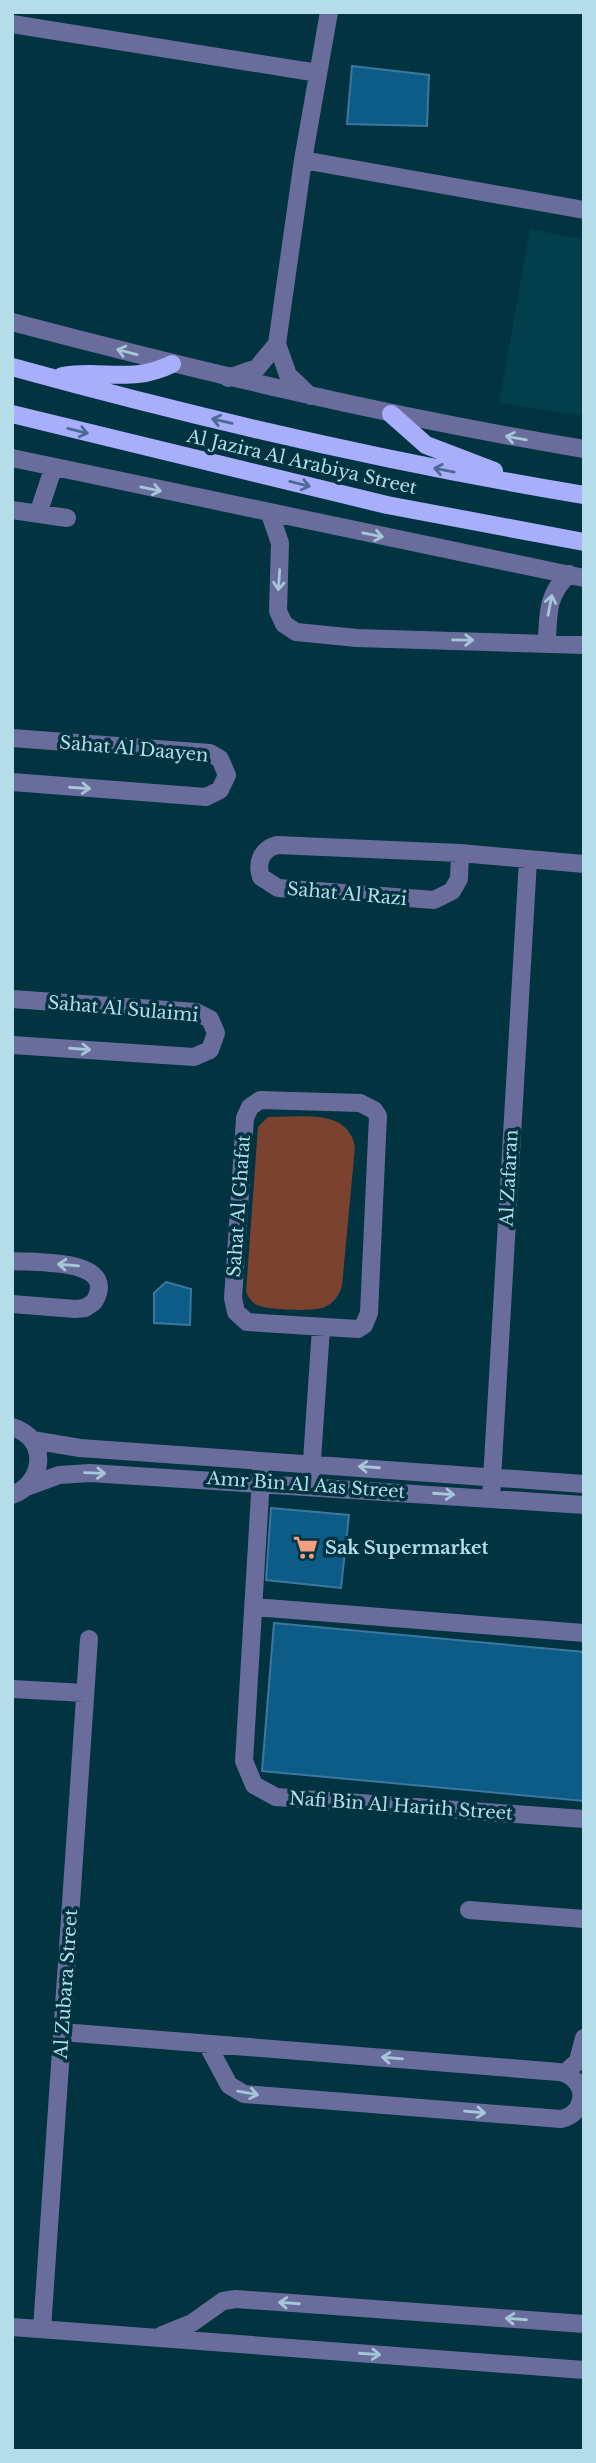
<svg xmlns="http://www.w3.org/2000/svg" width="596" height="2463" font-family="'Libre Baskerville',serif">
	<style>
		.built { fill: #033e4d }
		.green { fill: #7b432f }
		.building { fill: #0d5b87; stroke: #3c77a1; stroke-width: 2 }
		.lines { fill: none; stroke-linecap: round; stroke-linejoin: round }
		.minor { stroke: #6a6d9b; stroke-width: 18 }
		.major { stroke: #a9aefa; stroke-width: 18 }
		.oneway { stroke: #a6c6d9 }
		.oneway2 { stroke: #4d6a94 }
		.labels { text-anchor: middle; dominant-baseline: central; stroke-width: 7; stroke-linejoin: round; paint-order: stroke }
		.street-label { font-size: 18px; fill: #b5dce9; stroke: #013340 }
		.poi-label { font-size: 18px; font-weight: bold; fill: #b5dce9; stroke: #013340; text-anchor: start }
	</style>
	<rect width="100%" height="100%" fill="#013340"/>
	<!-- built -->
	<path class="built" d="M530,229L584,239V416L499,403Z"/>
	<!-- green -->
	<path class="green" d="M268,1117C299,1118 348,1107 355,1147L342,1286C339,1295 334,1303 325,1307C314,1312 267,1310 257,1305C251,1302 249,1298 246,1292L258,1127Z"/>
	<!-- building -->
	<path class="building" d="M352,66L429,75L427,126L347,124Z
		M166,1282L191,1289L190,1325L154,1323V1293Z
		M271,1508L349,1515L341,1588L266,1580Z
		M274,1623L584,1652V1801L262,1771Z"/>
	<g class="lines">
		<!-- minor -->
		<path class="minor" d="M12,24L318,73
			M303,160L584,210
			M12,322C202,372 391,417 584,449
			M228,378L257,368L277,344
			M310,396L288,375L277,344L303,160L329,12
			M12,458L584,578
			M12,510L67,518
			M38,514L53,469
			M270,514L280,543L278,611L284,624L296,632L357,638L584,645
			M547,642C548,614 547,594 569,574
			M12,738L210,753L220,759L227,775L220,790L206,797L12,782
			M277,845L460,853L459,879L452,891L434,900L278,888L261,877C256,862 262,849 277,845Z
			M460,853L584,864
			M12,999L196,1012L210,1019L216,1033L210,1050L194,1057L12,1045
			M260,1100L360,1103L374,1110L378,1116L369,1313L364,1325L358,1329L247,1322L236,1312L233,1298L245,1118L250,1107Z
			M12,1261C36,1263 120,1258 94,1302L85,1308L75,1309L12,1304
			M12,1427C49,1438 45,1483 12,1495
			M32,1440L80,1448L584,1484
			M262,1461L244,1761L254,1785L276,1797L584,1819
			M311,1475L321,1328
			M29,1486L59,1475L90,1473L584,1505
			M491,1497L528,860
			M254,1607L584,1633
			M12,1689L85,1693
			M469,1910L584,1919
			M62,2032L559,2072C587,2077 590,2112 561,2119L244,2094L229,2085L207,2044
			M565,2073L578,2061L584,2038
			M12,2327L584,2370
			M42,2329L89,1639
			M162,2335L192,2323L223,2301L236,2299L584,2324"/>
		<!-- major -->
		<path class="major" d="M12,367C201,419 391,463 584,495
			M62,376C102,369 132,384 172,364
			M12,414L387,505L584,542
			M391,414L426,445L494,471"/>
	</g>
	<!-- one-way arrows -->
	<defs><path id="oneway-shaft" d="M-6 0H5M1.5-3L5.5 0L1.5 3" fill="none" stroke-width="1.6" stroke-linecap="round" stroke-linejoin="round" transform="scale(1.75)"/></defs>
	<g class="oneway">
		<use href="#oneway-shaft" transform="translate(127 352) rotate(-165)"/>
		<use href="#oneway-shaft" transform="translate(516 438) rotate(-170)"/>
		<use href="#oneway-shaft" transform="translate(151 489) rotate(12)"/>
		<use href="#oneway-shaft" transform="translate(373 535) rotate(11)"/>
		<use href="#oneway-shaft" transform="translate(279 580) rotate(94)"/>
		<use href="#oneway-shaft" transform="translate(550 605) rotate(-79)"/>
		<use href="#oneway-shaft" transform="translate(463 640) rotate(1)"/>
		<use href="#oneway-shaft" transform="translate(80 788) rotate(4)"/>
		<use href="#oneway-shaft" transform="translate(80 1049) rotate(4)"/>
		<use href="#oneway-shaft" transform="translate(68 1265) rotate(-175)"/>
		<use href="#oneway-shaft" transform="translate(369 1467) rotate(-176)"/>
		<use href="#oneway-shaft" transform="translate(95 1473) rotate(2)"/>
		<use href="#oneway-shaft" transform="translate(444 1494) rotate(4)"/>
		<use href="#oneway-shaft" transform="translate(392 2058) rotate(-175)"/>
		<use href="#oneway-shaft" transform="translate(248 2093) rotate(10)"/>
		<use href="#oneway-shaft" transform="translate(475 2112) rotate(5)"/>
		<use href="#oneway-shaft" transform="translate(289 2303) rotate(-176)"/>
		<use href="#oneway-shaft" transform="translate(516 2319) rotate(-176)"/>
		<use href="#oneway-shaft" transform="translate(370 2354) rotate(4)"/>
	</g>
	<g class="oneway2">
		<use href="#oneway-shaft" transform="translate(222 421) rotate(-167)"/>
		<use href="#oneway-shaft" transform="translate(78 431) rotate(14)"/>
		<use href="#oneway-shaft" transform="translate(444 470) rotate(-169)"/>
		<use href="#oneway-shaft" transform="translate(300 484) rotate(14)"/>
	</g>
	<!-- icons -->
	<defs>
		<symbol id="supermarket-bare" viewBox="-9 -9 18 18"><path d="M-6-5.5h2.5l.6 2H6L4.5 2H-2.5L-4.4-4H-6ZM-1.5 3.2a1.3 1.3 0 1 0 .1 0ZM3 3.2a1.3 1.3 0 1 0 .1 0Z" fill="#f2a081" stroke="#013340" stroke-width="2.5" paint-order="stroke"/></symbol>
	</defs>
	<g fill-rule="evenodd">
		<use href="#supermarket-bare" x="288" y="1530" width="35" height="35"/>
	</g>
	<g class="labels">
		<!-- street labels -->
		<g class="street-label">
			<text transform="translate(302 462) rotate(13)">Al Jazira Al Arabiya Street</text>
			<text transform="translate(134 749) rotate(5)">Sahat Al Daayen</text>
			<text transform="translate(347 894) rotate(5)">Sahat Al Razi</text>
			<text transform="translate(123 1009) rotate(5)">Sahat Al Sulaimi</text>
			<text transform="translate(509 1178) rotate(-87)">Al Zafaran</text>
			<text transform="translate(239 1206) rotate(-86)">Sahat Al Ghafat</text>
			<text transform="translate(306 1485) rotate(4)">Amr Bin Al Aas Street</text>
			<text transform="translate(401 1806) rotate(4)">Nafi Bin Al Harith Street</text>
			<text transform="translate(66 1984) rotate(-86)">Al Zubara Street</text>
		</g>
		<!-- poi labels -->
		<g class="poi-label">
			<text x="325" y="1548">Sak Supermarket</text>
		</g>
	</g>
	<!-- border -->
	<rect width="596" height="2463" fill="none" stroke="#b5dce9" stroke-width="28"/>
</svg>
